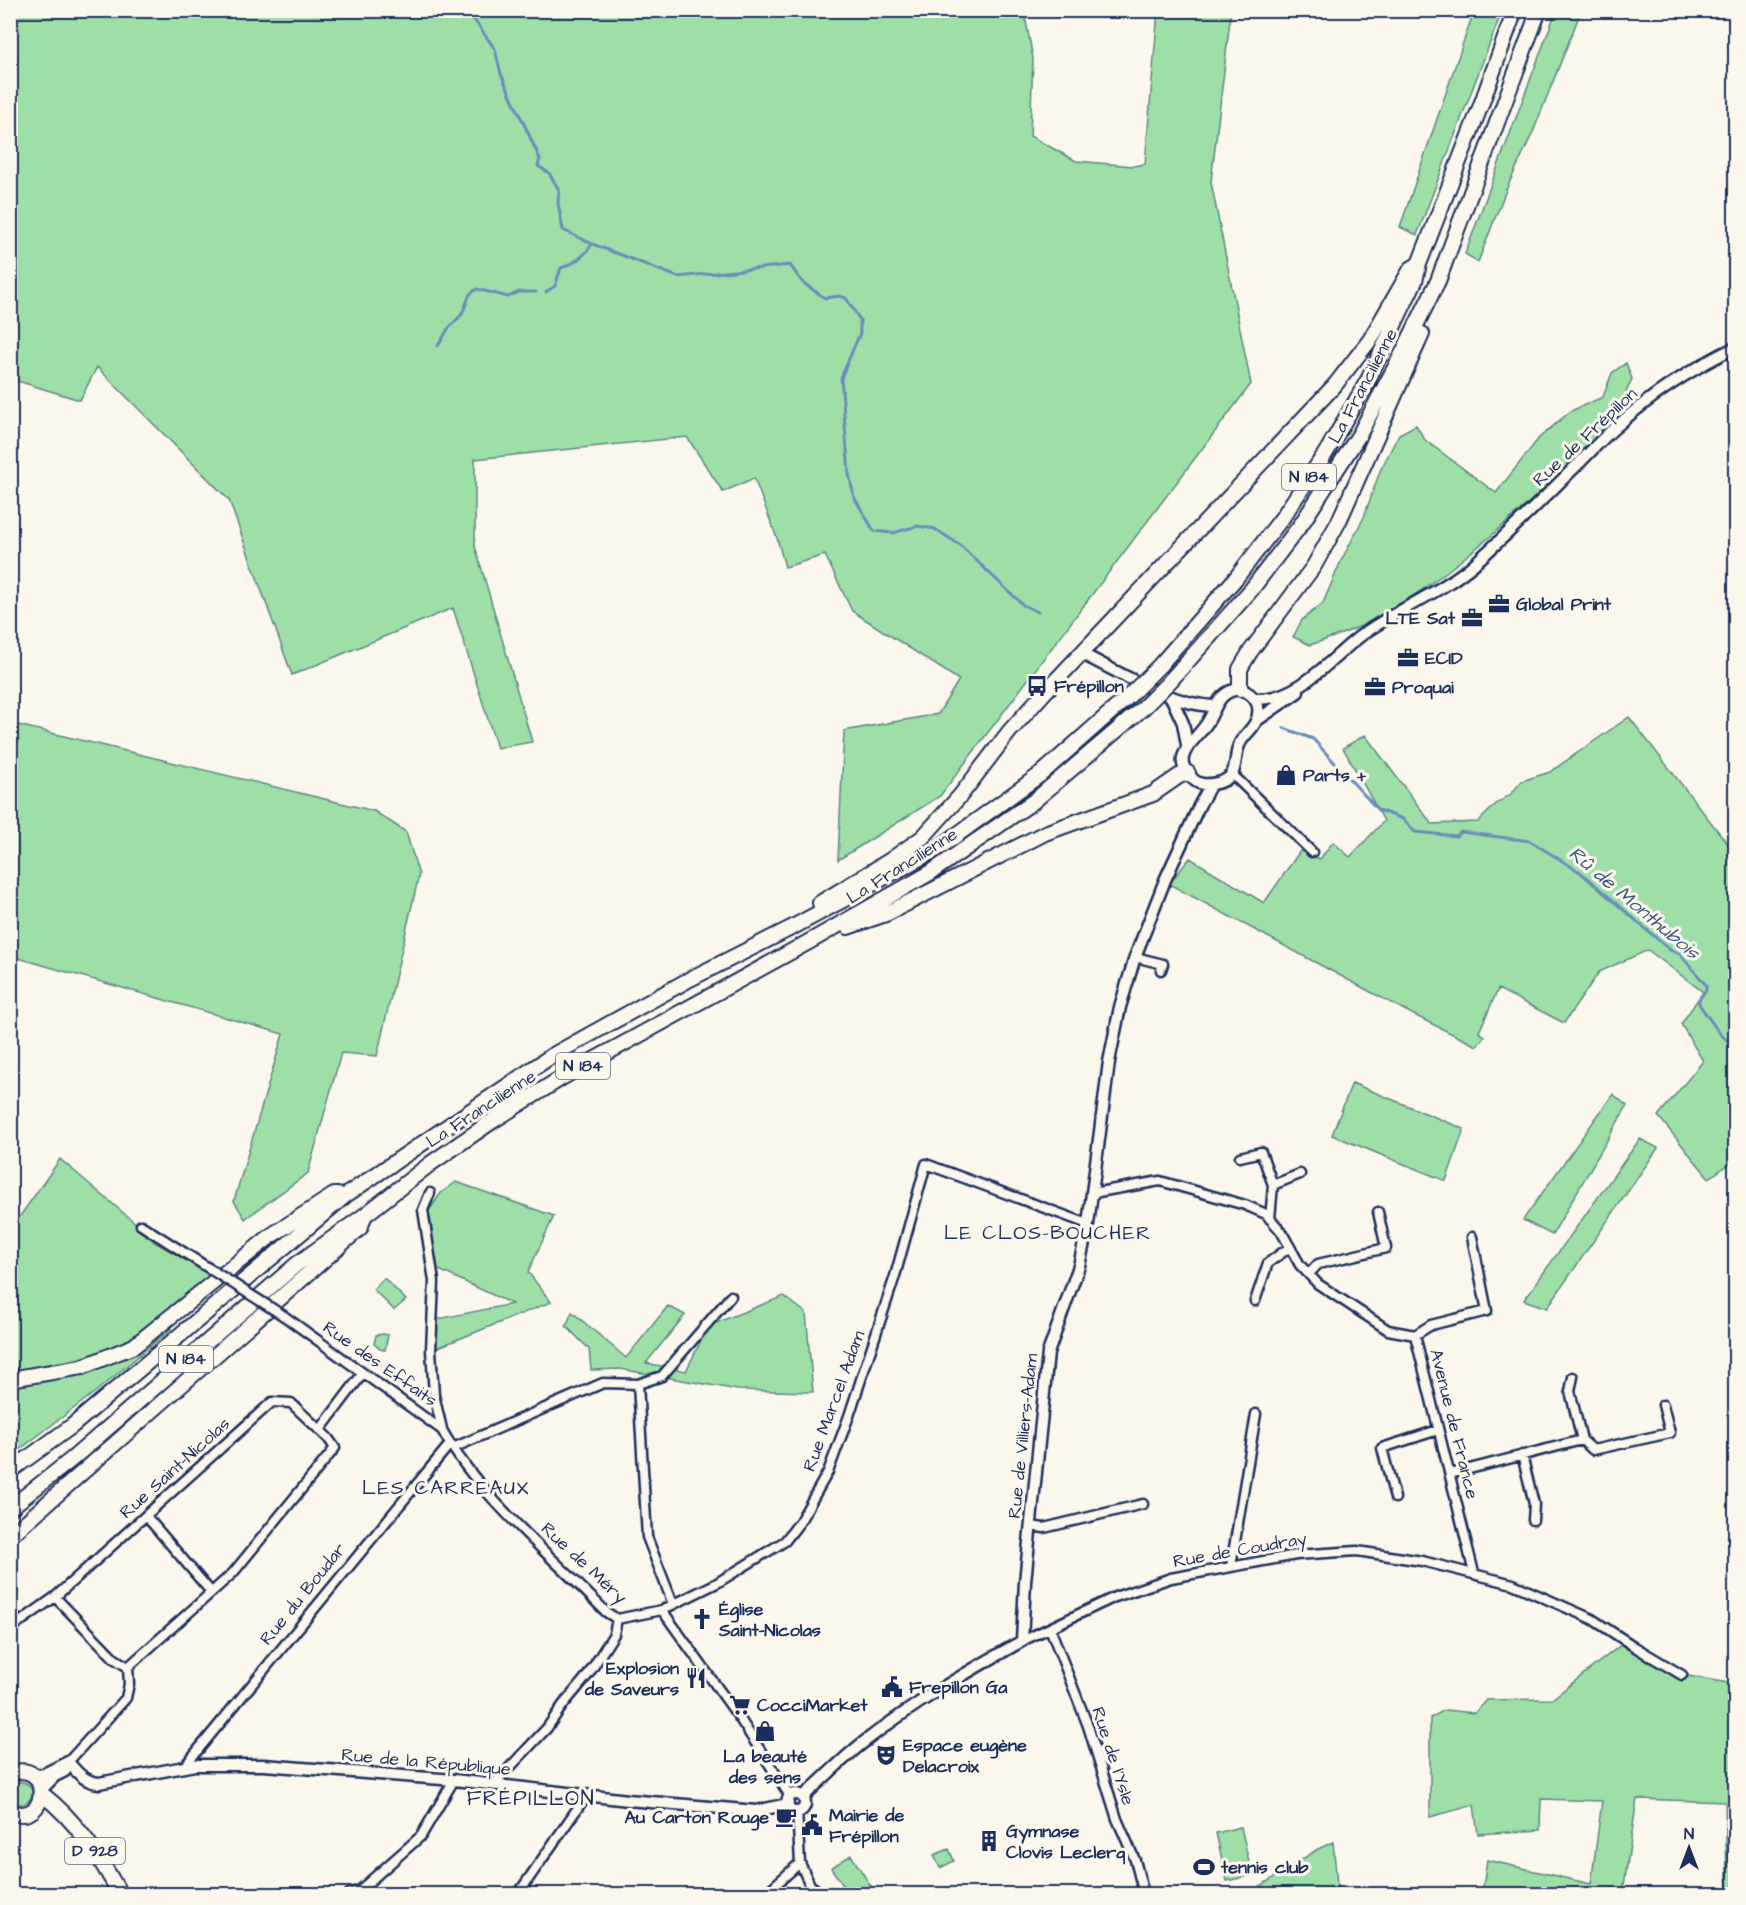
<svg xmlns="http://www.w3.org/2000/svg" width="1746" height="1905" font-family="'Architects Daughter',sans-serif">
	<style>
		.green { fill: #9edfa8; stroke: #5c8783; stroke-width: 1.5 }
		.lines { fill: none; stroke-linecap: round; stroke-linejoin: round }
		.stream { stroke: #688ebb; stroke-width: 3 }
		.minor-casing { stroke: #1b2f5e; stroke-width: 13 }
		.tertiary-casing { stroke: #1b2f5e; stroke-width: 15 }
		.primary-casing { stroke: #1b2f5e; stroke-width: 18 }
		.trunk-casing { stroke: #1b2f5e; stroke-width: 18 }
		.minor { stroke: #fbf7ec; stroke-width: 8 }
		.tertiary { stroke: #fbf7ec; stroke-width: 10 }
		.primary { stroke: #fbf7ec; stroke-width: 14 }
		.trunk { stroke: #fbf7ec; stroke-width: 14 }
		.minor-bridge-casing { stroke: #1b2f5e; stroke-width: 13; stroke-linecap: butt }
		.trunk-bridge-casing { stroke: #1b2f5e; stroke-width: 18; stroke-linecap: butt }
		.minor-bridge { stroke: #fbf7ec; stroke-width: 8 }
		.trunk-bridge { stroke: #fbf7ec; stroke-width: 14 }
		.labels { text-anchor: middle; dominant-baseline: central; stroke-width: 6; stroke-linejoin: round; paint-order: stroke }
		.shield { fill: #fbf7ec; stroke: #5e6b89; stroke-width: 1.5 }
		.shield-label { font-size: 16px; font-weight: bold; fill: #1b2f5e }
		.street-label { font-size: 18px; fill: #1b2f5e; stroke: #fbf7ec }
		.poi-label { font-size: 18px; font-weight: bold; fill: #1b2f5e; stroke: #fbf7ec; text-anchor: start }
		.water-label { font-size: 20px; font-style: italic; fill: #3b5785; stroke: #fbf7ec }
		.neighbourhood-label { font-size: 20px; letter-spacing: 1.5px; fill: #1b2f5e; stroke: #fbf7ec }
		.quarter-label { font-size: 21px; letter-spacing: 1.5px; fill: #1b2f5e; stroke: #fbf7ec }
	</style>
	<rect width="100%" height="100%" fill="#fbf7ec"/>
	<filter id="ink" filterUnits="userSpaceOnUse"><feTurbulence type="fractalNoise" baseFrequency=".0167" numOctaves="2"/><feDisplacementMap in="SourceGraphic" scale="12" xChannelSelector="R" yChannelSelector="G"/><feConvolveMatrix kernelMatrix="1 2 1 2 8 2 1 2 1" color-interpolation-filters="sRGB"/></filter>
	<g filter="url(#ink)">
		<!-- green -->
		<path class="green" d="M10,11H1024L1033,58L1030,136L1076,161L1133,166L1145,164L1158,11H1231L1211,182L1251,384L940,796L838,860L844,731L938,714L959,680L852,611L825,555L785,567L777,538L754,478L723,492L687,437L475,459V546L532,742L497,748L453,608L292,675L229,500L97,367L80,400L11,379Z
			M1474,11H1502L1417,235L1400,227Z
			M1556,11H1581L1533,132L1506,190L1478,262L1465,254Z
			M1626,363L1632,379L1624,397L1627,409C1552,481 1478,556 1390,611C1366,626 1337,636 1310,645L1293,637L1302,620L1323,603L1341,561L1364,517L1380,471L1399,434L1416,425L1425,440L1496,493L1539,438L1571,411L1603,397L1612,373Z
			M1629,717L1735,853V1160L1709,1178L1658,1116L1703,1061L1681,1024L1703,992L1648,950L1599,972L1564,1023L1498,989L1479,1032L1485,1036L1477,1046L1412,1014L1169,884L1190,858L1264,903L1300,851L1320,859L1333,842L1350,857L1384,821L1343,748L1365,735L1432,824L1478,822L1496,804L1511,794L1522,781L1550,772Z
			M10,723L374,811L406,832L419,875L377,1056L341,1053L308,1173L245,1219L234,1201L283,1034L11,956Z
			M1352,1083L1464,1129L1446,1181L1332,1135Z
			M1613,1094L1627,1106L1552,1235L1523,1220Z
			M1640,1139L1658,1148L1547,1308L1524,1300Z
			M60,1159L147,1233L154,1242L215,1276C197,1290 180,1307 161,1320C116,1352 64,1364 11,1374V1229Z
			M456,1182L554,1216L528,1272L551,1302L431,1350L433,1320L512,1304L437,1269L428,1212L441,1193Z
			M384,1278L406,1300L394,1310L373,1289Z
			M784,1296L806,1313L813,1392L738,1390L620,1369L591,1370L589,1349L566,1326L572,1312L626,1358L668,1306L685,1315L646,1363L686,1371L708,1326Z
			M169,1327L171,1329L94,1393L11,1456V1385L151,1340Z
			M383,1334L388,1335L385,1350L380,1349L374,1344L376,1335Z
			M1626,1641L1682,1675L1735,1684V1894H1730L1727,1877L1725,1802L1637,1799L1623,1892L1634,1894H1482L1487,1860L1591,1884L1602,1801L1541,1799L1540,1830L1478,1834L1474,1805L1430,1817V1718L1445,1710L1475,1713L1487,1700L1552,1699Z
			M10 1793a11 11 0 1 1 22 0a11 11 0 1 1-22 0Z
			M1241,1827L1252,1875L1227,1881L1216,1833Z
			M1333,1842L1338,1894H1248L1318,1849Z
			M949,1849L954,1861L940,1868L934,1855Z
			M851,1855L872,1888L860,1894H849L831,1868Z"/>
		<g class="lines">
			<!-- stream -->
			<path class="stream" d="M467,10L495,49L501,74L540,159L538,166L549,173L559,190L558,203L563,230L595,245L678,277L790,265L803,283L825,298L840,296L846,298L860,320V333L841,378L849,474L854,497L874,531L893,533L917,526L935,529L960,545L1023,605L1038,612
				M546,292L555,286L561,268C575,263 584,257 592,244
				M438,346L448,329L462,314L470,294L477,289L508,297L519,292H536
				M1284,728L1313,739L1378,810L1403,819L1415,832L1456,836L1461,832L1530,841L1580,872L1670,950L1680,954L1706,985V990L1699,999V1004L1720,1034L1730,1043L1736,1057"/>
			<defs>
				<path id="minor" d="M1232,774L1312,852
					M1135,957L1163,964L1161,970
					M1240,1157L1261,1152L1273,1185
					M430,1193L423,1210L434,1281L431,1350L434,1395L442,1429
					M1093,1193L1160,1181L1245,1205L1266,1214L1281,1231L1300,1265L1318,1284L1388,1330L1415,1335L1474,1573
					M1270,1219L1273,1185L1300,1174
					M141,1225L210,1269
					M1309,1274L1318,1264L1386,1248L1378,1212
					M1255,1301L1268,1263L1290,1247
					M284,1316L442,1430C479,1497 552,1556 606,1612L617,1619L662,1610L717,1583L785,1541L799,1523L828,1472L849,1416L895,1276L926,1164L1088,1224
					M1415,1335L1431,1325L1487,1311L1472,1237
					M1573,1377L1570,1391L1582,1440
					M638,1384L647,1537L673,1604
					M320,1430L363,1373
					M453,1448L603,1383L638,1384L662,1376L731,1296
					M1522,1455L1534,1504L1533,1520
					M1450,1474L1582,1440L1593,1450L1670,1433L1663,1405
					M1395,1498L1382,1448L1438,1430
					M146,1516L211,1592
					M1030,1526L1044,1528L1143,1504
					M1231,1566L1256,1414
					M662,1610L740,1719L790,1796
					M1050,1628L1088,1726L1117,1819L1135,1860L1144,1894
					M10,1629L55,1597
					M1022,1641L1115,1597L1171,1578L1296,1555L1357,1551L1422,1561L1513,1584L1592,1619L1635,1647L1682,1675
					M68,1762L126,1698L129,1684L128,1667L233,1573L335,1448L328,1438L291,1403L272,1402L55,1597L115,1659L128,1667
					M184,1767L450,1444
					M494,1784L547,1728L563,1705L588,1675L614,1634L617,1619
					M797,1811L800,1863L810,1885L822,1894
					M349,1894L360,1890L421,1836L454,1780
					M518,1894L586,1796
					M765,1894L800,1863"/>
				<path id="tertiary" d="M1082,654C1121,673 1173,706 1216,706
					M1240,689C1254,694 1263,705 1256,721C1253,729 1244,735 1240,743C1235,752 1237,765 1232,774C1225,784 1203,788 1194,780C1167,757 1195,742 1207,723C1217,707 1218,691 1240,689Z
					M1171,697L1183,723L1187,745
					M1256,699C1298,700 1328,661 1359,637C1395,610 1439,594 1474,564C1508,534 1540,502 1573,469C1588,455 1602,438 1618,425C1654,393 1693,368 1736,347
					M1256,721L1298,692
					M33,1775L44,1774L68,1762C77,1772 84,1782 99,1783L195,1765H264L454,1780L628,1800L756,1811L788,1804
					M42,1789L55,1776L65,1771
					M787 1803a9 9 0 1 1 18 0a9 9 0 1 1-18 0Z
					M803,1797C823,1779 842,1759 864,1742C914,1703 967,1672 1022,1641L1025,1582L1048,1353L1079,1266L1088,1224L1109,1062L1120,1007L1135,957L1165,880L1200,804L1211,784"/>
				<path id="primary" d="M10,1774C52,1757 50,1829 10,1811
					M42,1794C77,1821 99,1856 120,1894"/>
				<path id="trunk" d="M1160,665L1236,578L1282,518L1327,451L1368,380L1415,281L1419,264L1481,105L1515,10
					M1170,681L1251,590L1302,523L1359,435L1400,358L1438,281L1539,10
					M1240,689V669L1250,652L1314,566L1339,521L1422,334
					M820,903L889,861L923,837L960,796L1009,732L1043,694L1335,385L1370,340L1411,269L1419,264
					M848,927L886,914L1045,833L1153,794L1179,776L1188,773
					M10,1379L82,1367L134,1346L272,1235L334,1195H338
					M10,1471L72,1426L346,1195L553,1055L690,979L793,927L940,847L1041,774L1128,697
					M10,1508L72,1459L297,1264L365,1215L430,1164L491,1122L563,1077L814,939L930,873L1034,801L1143,708
					M10,1536L360,1228L363,1220"/>
			</defs>
			<!-- minor casing -->
			<use href="#minor" class="minor-casing"/>
			<!-- tertiary casing -->
			<use href="#tertiary" class="tertiary-casing"/>
			<!-- primary casing -->
			<use href="#primary" class="primary-casing"/>
			<!-- trunk casing -->
			<use href="#trunk" class="trunk-casing"/>
			<!-- minor -->
			<use href="#minor" class="minor"/>
			<!-- tertiary -->
			<use href="#tertiary" class="tertiary"/>
			<!-- primary -->
			<use href="#primary" class="primary"/>
			<!-- trunk -->
			<use href="#trunk" class="trunk"/>
			<defs>
				<path id="minor-bridge" d="M210,1269L284,1316"/>
				<path id="trunk-bridge" d="M1128,697L1160,665
					M1143,708L1170,681"/>
			</defs>
			<!-- minor-bridge casing -->
			<use href="#minor-bridge" class="minor-bridge-casing"/>
			<!-- trunk-bridge casing -->
			<use href="#trunk-bridge" class="trunk-bridge-casing"/>
			<!-- minor-bridge -->
			<use href="#minor-bridge" class="minor-bridge"/>
			<!-- trunk-bridge -->
			<use href="#trunk-bridge" class="trunk-bridge"/>
		</g>
	</g>
	<!-- icons -->
	<defs>
		<symbol id="office-bare" viewBox="-9 -9 18 18"><path d="M-6-3h4V-5.5h4V-3h4V5H-6ZM-1-4.5V-3h2v-1.5ZM-6 0V1H6V0Z" fill="#1b2f5e" stroke="#fbf7ec" stroke-width="2.5" paint-order="stroke"/></symbol>
		<symbol id="bus-bare" viewBox="-9 -9 18 18"><path d="M-5-6H5V4H4V6H2V4H-2V6H-4V4H-5ZM-3.5-4V0h7V-4ZM-3.5 1.2v1.5H-2V1.2ZM2 1.2v1.5H3.5V1.2Z" fill="#1b2f5e" stroke="#fbf7ec" stroke-width="2.5" paint-order="stroke"/></symbol>
		<symbol id="shop-bare" viewBox="-9 -9 18 18"><path d="M-5-2.5h2.3a2.7 3.5 0 0 1 5.4 0H5L5.5 6h-11ZM-1.5-2.5h3a1.5 2.3 0 0 0-3 0Z" fill="#1b2f5e" stroke="#fbf7ec" stroke-width="2.5" paint-order="stroke"/></symbol>
		<symbol id="church-bare" viewBox="-9 -9 18 18"><path d="M-1.2-6h2.4v3.5h3.3v2.4h-3.3V6h-2.4V-.1h-3.3v-2.4h3.3Z" fill="#1b2f5e" stroke="#fbf7ec" stroke-width="2.5" paint-order="stroke"/></symbol>
		<symbol id="restaurant-bare" viewBox="-9 -9 18 18"><path d="M-5-6h1v4h1v-4h1v4h1v-4h1v5L-1.5 .5V6h-2V.5L-5-1ZM5-6V6H3V1.5H1.5Q1.5-4 5-6Z" fill="#1b2f5e" stroke="#fbf7ec" stroke-width="2.5" paint-order="stroke"/></symbol>
		<symbol id="civic-bare" viewBox="-9 -9 18 18"><path d="M-.6-6.5H3V-4.5H.6V-3L4-1V1h2V6H-6V1h2V-1L-.6-3ZM-1.2 2.5V6h2.4V2.5Z" fill="#1b2f5e" stroke="#fbf7ec" stroke-width="2.5" paint-order="stroke"/></symbol>
		<symbol id="supermarket-bare" viewBox="-9 -9 18 18"><path d="M-6-5.5h2.5l.6 2H6L4.5 2H-2.5L-4.4-4H-6ZM-1.5 3.2a1.3 1.3 0 1 0 .1 0ZM3 3.2a1.3 1.3 0 1 0 .1 0Z" fill="#1b2f5e" stroke="#fbf7ec" stroke-width="2.5" paint-order="stroke"/></symbol>
		<symbol id="theatre-bare" viewBox="-9 -9 18 18"><path d="M-5-5.5Q0-4 5-5.5V0Q5 5 0 6Q-5 5-5 0ZM-3.3-2.5H-1v1.5H-3.3ZM1-2.5H3.3v1.5H1ZM-2.8 1Q0 5.5 2.8 1Z" fill="#1b2f5e" stroke="#fbf7ec" stroke-width="2.5" paint-order="stroke"/></symbol>
		<symbol id="cafe-bare" viewBox="-9 -9 18 18"><path d="M-5.5-4.5H6V0H3Q3 3.5 0 3.5H-2.5Q-5.5 3.5-5.5 0ZM3-3.2v2h1.7v-2ZM-6 4.5H4V6H-6Z" fill="#1b2f5e" stroke="#fbf7ec" stroke-width="2.5" paint-order="stroke"/></symbol>
		<symbol id="building-bare" viewBox="-9 -9 18 18"><path d="M-4-6H4V6H1V3H-1V6H-4ZM-2.5-4.3h1.7v1.8h-1.7ZM.8-4.3h1.7v1.8H.8ZM-2.5-1h1.7V.8h-1.7ZM.8-1h1.7V.8H.8Z" fill="#1b2f5e" stroke="#fbf7ec" stroke-width="2.5" paint-order="stroke"/></symbol>
		<symbol id="stadium-bare" viewBox="-9 -9 18 18"><path d="M0-5a6.5 5 0 1 0 0 10a6.5 5 0 1 0 0-10ZM-3.5-1.8h7v3.6h-7Z" fill="#1b2f5e" stroke="#fbf7ec" stroke-width="2.5" paint-order="stroke"/></symbol>
	</defs>
	<g fill-rule="evenodd">
		<use href="#office-bare" x="1484" y="589" width="30" height="30"/>
		<use href="#office-bare" x="1457" y="603" width="30" height="30"/>
		<use href="#office-bare" x="1393" y="643" width="30" height="30"/>
		<use href="#bus-bare" x="1022" y="671" width="30" height="30"/>
		<use href="#office-bare" x="1360" y="672" width="30" height="30"/>
		<use href="#shop-bare" x="1271" y="760" width="30" height="30"/>
		<use href="#church-bare" x="687" y="1604" width="30" height="30"/>
		<use href="#restaurant-bare" x="681" y="1663" width="30" height="30"/>
		<use href="#civic-bare" x="877" y="1672" width="30" height="30"/>
		<use href="#supermarket-bare" x="725" y="1690" width="30" height="30"/>
		<use href="#shop-bare" x="750" y="1716" width="30" height="30"/>
		<use href="#theatre-bare" x="871" y="1740" width="30" height="30"/>
		<use href="#cafe-bare" x="771" y="1802" width="30" height="30"/>
		<use href="#civic-bare" x="797" y="1810" width="30" height="30"/>
		<use href="#building-bare" x="974" y="1826" width="30" height="30"/>
		<use href="#stadium-bare" x="1189" y="1852" width="30" height="30"/>
	</g>
	<g class="labels">
		<!-- shield labels -->
		<g class="shield">
			<rect x="1282" y="464" width="54" height="26" rx="4.5"/>
			<rect x="556" y="1053" width="54" height="26" rx="4.5"/>
			<rect x="159" y="1346" width="54" height="26" rx="4.5"/>
			<rect x="65" y="1838" width="60" height="26" rx="4.5"/>
		</g>
		<g class="shield-label">
			<text x="1309" y="477">N 184</text>
			<text x="583" y="1066">N 184</text>
			<text x="186" y="1359">N 184</text>
			<text x="95" y="1851">D 928</text>
		</g>
		<!-- street labels -->
		<g class="street-label">
			<text transform="translate(1363 386) rotate(-62)">La Francilienne</text>
			<text transform="translate(1585 437) rotate(-43)">Rue de Frépillon</text>
			<text transform="translate(902 866) rotate(-32)">La Francilienne</text>
			<text transform="translate(481 1109) rotate(-33)">La Francilienne</text>
			<text transform="translate(380 1364) rotate(35)">Rue des Effaits</text>
			<text transform="translate(834 1401) rotate(-70)">Rue Marcel Adam</text>
			<text transform="translate(1454 1424) rotate(76)">Avenue de France</text>
			<text transform="translate(1023 1436) rotate(-84)">Rue de Villiers-Adam</text>
			<text transform="translate(175 1468) rotate(-42)">Rue Saint-Nicolas</text>
			<text transform="translate(1240 1550) rotate(-10)">Rue de Coudray</text>
			<text transform="translate(584 1563) rotate(43)">Rue de Méry</text>
			<text transform="translate(303 1594) rotate(-51)">Rue du Boudar</text>
			<text transform="translate(1113 1756) rotate(72)">Rue de l'Ysle</text>
			<text transform="translate(426 1762) rotate(5)">Rue de la République</text>
		</g>
		<!-- poi labels -->
		<g class="poi-label">
			<text x="1516" y="604">Global Print</text>
			<text x="1455" y="618" text-anchor="end">LTE Sat</text>
			<text x="1425" y="658">ECID</text>
			<text x="1054" y="686">Frépillon</text>
			<text x="1392" y="687">Proquai</text>
			<text x="1303" y="775">Parts +</text>
			<text x="719" y="1609">Église<tspan x="719" dy="21">Saint-Nicolas</tspan></text>
			<text x="679" y="1668" text-anchor="end">Explosion<tspan x="679" dy="21">de Saveurs</tspan></text>
			<text x="909" y="1687">Frepillon Ga</text>
			<text x="757" y="1705">CocciMarket</text>
			<text x="903" y="1745">Espace eugène<tspan x="903" dy="21">Delacroix</tspan></text>
			<text x="765" y="1756" text-anchor="middle">La beauté<tspan x="765" dy="21">des sens</tspan></text>
			<text x="829" y="1815">Mairie de<tspan x="829" dy="21">Frépillon</tspan></text>
			<text x="769" y="1817" text-anchor="end">Au Carton Rouge</text>
			<text x="1006" y="1831">Gymnase<tspan x="1006" dy="21">Clovis Leclerq</tspan></text>
			<text x="1221" y="1867">tennis club</text>
		</g>
		<!-- water labels -->
		<g class="water-label">
			<text transform="translate(1634 903) rotate(40)">Rû de Monthubois</text>
		</g>
		<!-- neighbourhood labels -->
		<g class="neighbourhood-label">
			<text x="1048" y="1233">LE CLOS-BOUCHER</text>
			<text x="446" y="1488">LES CARREAUX</text>
		</g>
		<!-- quarter labels -->
		<g class="quarter-label">
			<text x="531" y="1798">FRÉPILLON</text>
		</g>
	</g>
	<!-- margin -->
	<rect width="1746" height="1905" fill="none" stroke="#fbf7ec" stroke-width="36"/>
	<rect x="18" y="18" width="1710" height="1869" fill="none" stroke="#1b2f5e" stroke-width="2" filter="url(#ink)"/>
	<!-- north arrow -->
	<g transform="translate(1689 1848)" stroke="#fbf7ec" stroke-width="4.5" paint-order="stroke">
	<path d="M0-4.5L10 22L0 15L-10 22Z" fill="#1b2f5e"/>
	<text y="-9" font-size="16" font-weight="bold" text-anchor="middle" fill="#1b2f5e">N</text>
	</g>
</svg>
